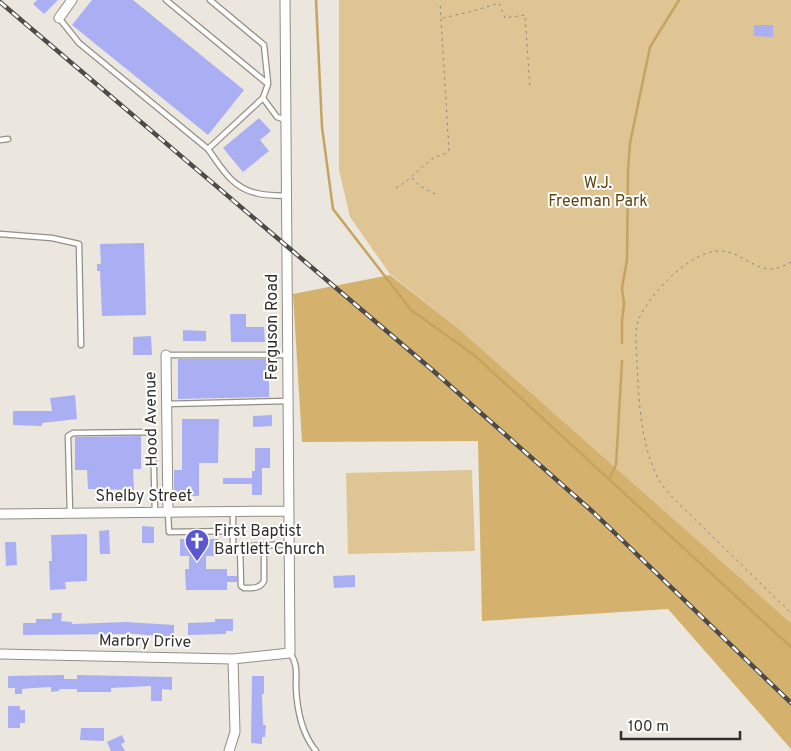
<svg xmlns="http://www.w3.org/2000/svg" width="791" height="751" font-family="Overpass,sans-serif">
	<style>
		.green { fill: #dfc594 }
		.forest { fill: #d4b16c }
		.lines { fill: none; stroke-linecap: round; stroke-linejoin: round }
		.stream { stroke: #c6a35f; stroke-width: 2.5 }
		.building { fill: #aaaff3 }
		.service-casing { stroke: #938f87; stroke-width: 7 }
		.minor-casing { stroke: #938f87; stroke-width: 11 }
		.path { stroke: #8a8782; stroke-width: 1; stroke-dasharray: 2.5 4; stroke-linecap: butt }
		.service { stroke: #fff; stroke-width: 4.5 }
		.minor { stroke: #fff; stroke-width: 9 }
		.rail-casing { stroke: #4d4a47; stroke-width: 4.5 }
		.rail { stroke: #fff; stroke-width: 2.5; stroke-dasharray: 8; stroke-linecap: butt }
		.labels { text-anchor: middle; dominant-baseline: central; stroke-width: 4; stroke-linejoin: round; paint-order: stroke }
		.park-label { font-size: 16px; fill: #5d450e; stroke: #fff }
		.street-label { font-size: 16px; fill: #32302d; stroke: #fff }
		.poi-label { font-size: 16px; fill: #32302d; stroke: #fff; text-anchor: start }
	</style>
	<rect width="100%" height="100%" fill="#ebe6de"/>
	<!-- green -->
	<path class="green" d="M339,0H791V623L459,329L390,274L350,217L339,170Z
		M472,470L475,551L348,554L346,473Z"/>
	<!-- forest -->
	<path class="forest" d="M390,275L459,329L791,623V749L668,609L482,621L478,441L302,442L293,294Z"/>
	<g class="lines">
		<!-- stream -->
		<path class="stream" d="M316,0L322,127L333,209L411,310L474,355L791,647
			M622,343V321L624,304L622,288L627,260L628,171L630,143L650,47L679,0
			M609,479L616,465L622,361"/>
	</g>
	<!-- building -->
	<path class="building" d="M37,0H58L44,14L33,4Z
		M92,0H133L244,90L208,135L72,25Z
		M754,25H773V37L754,36Z
		M259,118L271,131L260,140L269,151L243,172L223,148Z
		M144,243L146,315L102,316L100,271H97V264H101L100,244Z
		M230,314H246V327H264L265,342H231Z
		M183,330L206,331V341H183Z
		M151,336L152,355H133V337Z
		M178,359H269V397L178,399Z
		M75,395L77,419L42,423V426L13,425V411H52L50,398Z
		M272,415V426L253,427V416Z
		M182,419H219L218,463H199V496H174V470H182Z
		M141,436V469H133L134,490L88,489L87,470H75V437Z
		M255,448H270V468H262V495H252V484H223V478H252V471H255Z
		M142,526L154,527V543H142Z
		M109,530L110,554H100L99,531Z
		M87,534V581L65,582L66,589L50,590L49,561H52L51,535Z
		M180,539H218V556H206V569H227V576H237V582H227V590H186L185,569H189V556H180Z
		M5,542H16L17,565L6,566Z
		M355,575V587L334,588L333,576Z
		M52,613H62L61,621L72,622V624L126,622L174,625V640H161V636L134,634L23,635V623H36V619H52Z
		M215,619H233V631H226V634L188,635V623L215,622Z
		M64,675V679H77V675L172,677V690L162,689V701H151V686L111,688V692H77V689H59V691L51,692V687L33,688L22,689V694H15V688H8V676Z
		M252,676H264V694H262L263,725H266L265,737H262V744L251,743Z
		M8,706H20V710H25V723H20V728H8Z
		M81,728H104V741L80,740Z
		M122,735L125,742L121,744L125,751H111L107,742Z"/>
	<g class="lines">
		<defs>
			<path id="service" d="M210,0L264,45L268,83
				M59,18L79,43L208,149L263,98L268,84L166,0
				M263,98L277,117L286,120
				M0,140L8,139
				M208,149C221,167 232,188 256,193C265,196 277,195 287,196
				M0,234L52,238L79,244L81,345
				M166,355H287
				M167,404L288,401
				M168,512L169,532L233,531
				M233,512V547L289,544
				M70,513L68,436L73,433L151,432L153,436L155,512
				M240,547L241,586L244,588C252,588 260,589 264,581V546
				M290,653C298,664 296,674 296,687C297,710 301,733 316,751"/>
			<path id="minor" d="M59,18L72,0
				M166,355L168,512
				M0,514L288,511
				M0,654L233,659L290,653L285,0
				M229,751L235,732L233,659"/>
		</defs>
		<!-- service casing -->
		<use href="#service" class="service-casing"/>
		<!-- minor casing -->
		<use href="#minor" class="minor-casing"/>
		<!-- path -->
		<path class="path" d="M443,18L473,11L499,3L505,18L525,15L530,88
			M412,178L420,186L435,194
			M396,188C410,180 419,169 431,160C436,155 443,156 449,151L440,2
			M791,262C759,282 748,252 720,251C690,250 648,296 638,321C636,328 636,334 636,340C638,382 638,436 656,474C660,484 667,491 674,499L791,613"/>
		<!-- service -->
		<use href="#service" class="service"/>
		<!-- minor -->
		<use href="#minor" class="minor"/>
		<defs>
			<path id="rail" d="M0,2L430,368L593,512L791,703"/>
		</defs>
		<!-- rail casing -->
		<use href="#rail" class="rail-casing"/>
		<!-- rail -->
		<use href="#rail" class="rail"/>
	</g>
	<!-- icons -->
	<defs>
		<symbol id="church-pin" viewBox="-11 -11 22 30"><path d="M0 17L-7.5 6A9.5 9.5 0 1 1 7.5 6Z" fill="#5c57cf" stroke="#fff"/><path d="M-1.2-6h2.4v3.5h3.3v2.4h-3.3V6h-2.4V-.1h-3.3v-2.4h3.3Z" fill="#fff"/></symbol>
	</defs>
	<g fill-rule="evenodd">
		<use href="#church-pin" x="183" y="527" width="28" height="38"/>
	</g>
	<g class="labels">
		<!-- park labels -->
		<g class="park-label">
			<text x="598" y="184">W.J.<tspan x="598" dy="18">Freeman Park</tspan></text>
		</g>
		<!-- street labels -->
		<g class="street-label">
			<text transform="translate(273 327) rotate(-90)">Ferguson Road</text>
			<text transform="translate(152 419) rotate(-91)">Hood Avenue</text>
			<text x="144" y="497">Shelby Street</text>
			<text transform="translate(145 642) rotate(1)">Marbry Drive</text>
		</g>
		<!-- poi labels -->
		<g class="poi-label">
			<text x="214" y="532">First Baptist<tspan x="214" dy="18">Bartlett Church</tspan></text>
		</g>
	</g>
	<!-- scale -->
	<path d="M621 731v8h119v-8" fill="none" stroke="#32302d" stroke-width="2.5"/>
	<text x="628" y="731" font-size="15" fill="#32302d" stroke="#ffffff" stroke-width="4" paint-order="stroke">100 m</text>
</svg>
